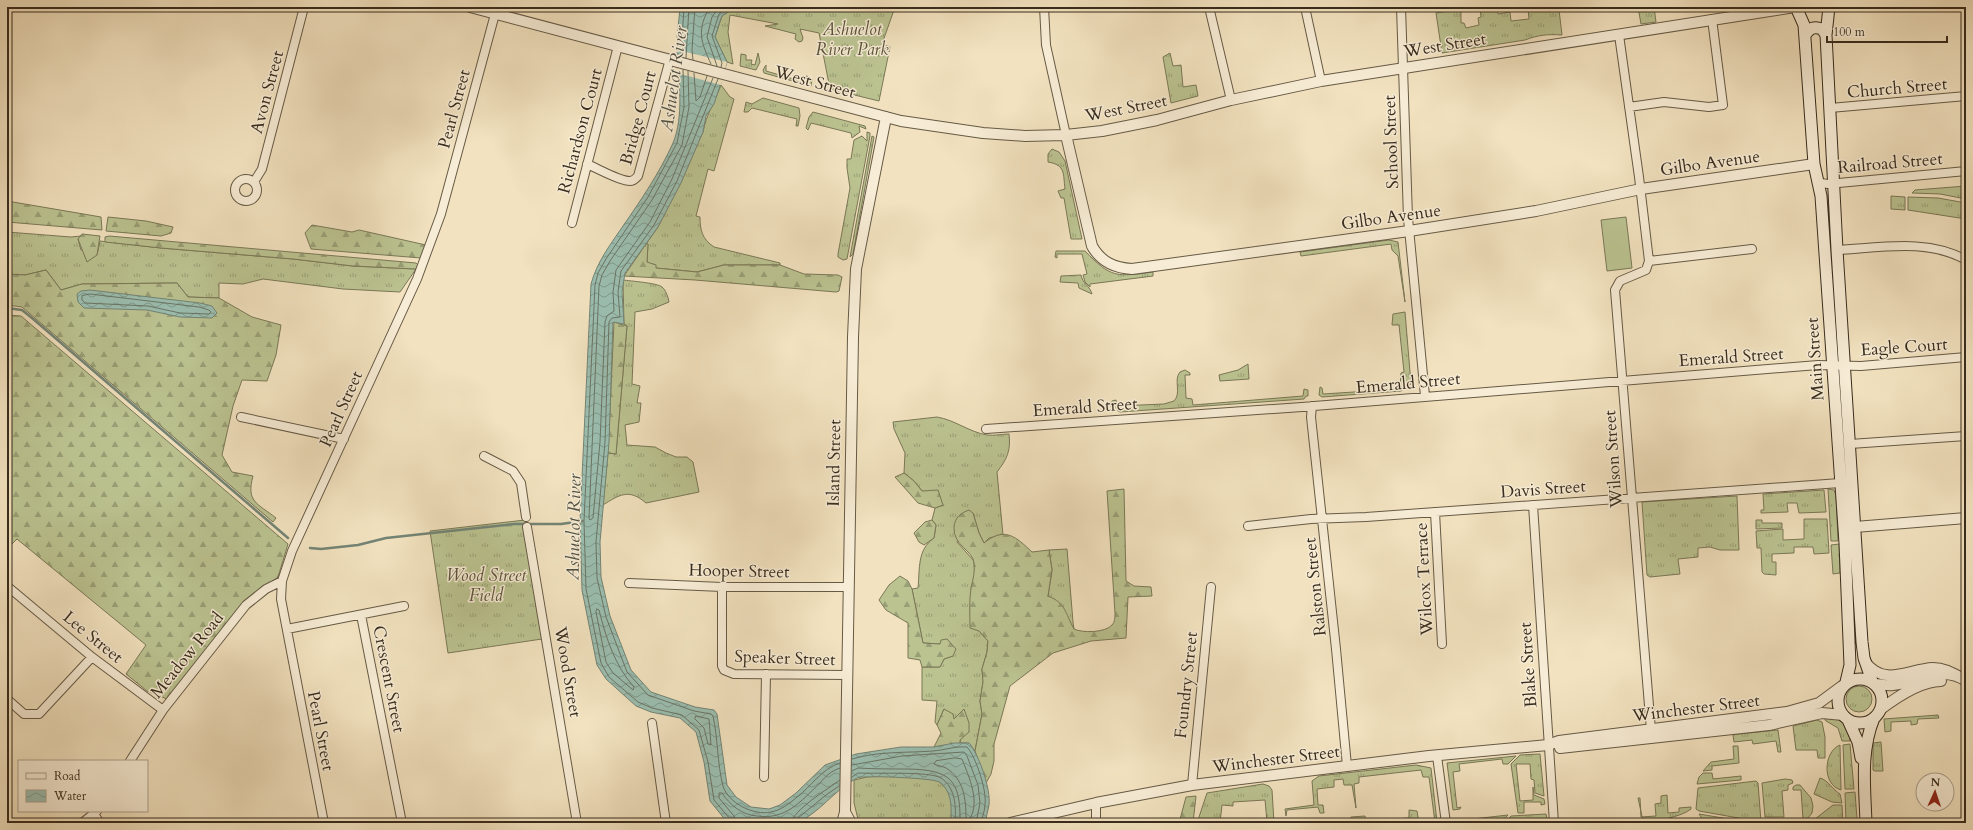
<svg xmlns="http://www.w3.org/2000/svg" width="1973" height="830" font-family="Cardo,serif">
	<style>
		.grass { fill: url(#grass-tufts); stroke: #7a7857 }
		.forest { fill: url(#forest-firs); stroke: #7a7857 }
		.pitch { fill: #bbc391; stroke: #7a7857 }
		.water { fill: url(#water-waves); stroke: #738475 }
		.pier { fill: #f2e2bf }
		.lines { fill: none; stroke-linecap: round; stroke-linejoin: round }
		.shore { stroke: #6a7566; stroke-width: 1 }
		.stream { stroke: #738475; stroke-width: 2.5 }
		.minor-casing { stroke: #665a46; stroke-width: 10 }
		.tertiary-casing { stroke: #665a46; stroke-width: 12 }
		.secondary-casing { stroke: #382c1d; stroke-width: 13 }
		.minor { stroke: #f7ecd5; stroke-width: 8 }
		.tertiary { stroke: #f7ecd5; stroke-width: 10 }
		.secondary { stroke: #f7ecd5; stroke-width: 11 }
		.labels { text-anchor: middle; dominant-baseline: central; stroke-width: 3; stroke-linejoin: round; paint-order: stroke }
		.park-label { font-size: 17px; font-style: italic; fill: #59523a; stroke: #f7ecd5 }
		.street-label { font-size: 17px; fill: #382c1d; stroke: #f7ecd5 }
		.water-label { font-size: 18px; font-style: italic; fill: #515042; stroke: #f7ecd5 }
	</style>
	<defs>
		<pattern id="grass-tufts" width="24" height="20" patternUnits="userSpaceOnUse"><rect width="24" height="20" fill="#bbc391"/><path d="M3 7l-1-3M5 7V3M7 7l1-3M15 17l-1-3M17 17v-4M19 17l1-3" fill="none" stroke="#999f76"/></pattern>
		<pattern id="forest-firs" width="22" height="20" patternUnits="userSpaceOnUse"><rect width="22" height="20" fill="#bbc391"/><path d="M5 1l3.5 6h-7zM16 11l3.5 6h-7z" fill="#999f76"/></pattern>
		<pattern id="water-waves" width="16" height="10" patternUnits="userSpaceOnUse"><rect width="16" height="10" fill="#9bbeb0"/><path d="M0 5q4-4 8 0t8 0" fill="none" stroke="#7f9b8f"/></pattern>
	</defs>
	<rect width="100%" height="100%" fill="#f2e2bf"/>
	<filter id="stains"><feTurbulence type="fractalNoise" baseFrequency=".005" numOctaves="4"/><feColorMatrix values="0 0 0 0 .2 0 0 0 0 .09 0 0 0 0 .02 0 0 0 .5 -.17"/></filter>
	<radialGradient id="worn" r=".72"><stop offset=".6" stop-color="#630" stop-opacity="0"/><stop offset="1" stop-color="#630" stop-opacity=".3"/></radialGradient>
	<!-- grass -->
	<path class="grass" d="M895,7L882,44L890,47L879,101L830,89L819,33L800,29L803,38L802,41L799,42L795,39L796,34L765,26L778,24L730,15L728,32L733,64L727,62L715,37L722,16L734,8Z
		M1480,7H1497L1498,14L1510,12L1511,21L1529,19L1528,9L1543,7V11L1559,10L1562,35C1547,34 1538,35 1525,40L1442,53L1436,13L1461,9V23H1464L1466,28L1479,25L1478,18L1481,17Z
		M1638,7H1654L1656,22L1641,24Z
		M758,53L760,62L756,70L740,66L741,54L746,55V60H752L751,64L755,65Z
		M1170,53L1173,66L1181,65L1183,87L1196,85L1198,96L1171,103L1163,57Z
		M766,65V71L804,82L806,76L810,77L812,79L811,86L764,73L763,70Z
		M721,85L730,97L734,99L714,171L708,169L696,216L700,217C700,230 702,239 714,247L780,263V265H724L697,272L656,268L647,263L648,244H646L658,227L703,132C706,115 715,101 721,85Z
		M763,98L799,108L800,116L798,126H796L797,119L752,108L748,112H744L746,102L752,104Z
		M813,112L865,126L866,129L859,126L860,132L852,138L851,133L811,123L808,130L806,128L809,117Z
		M867,132L870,133V136L847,259L843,260L838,257V254L850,188L847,168V159H851L854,140L862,136L867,141Z
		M872,136L874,137L853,254L850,257Z
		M1052,149L1059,152L1065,161L1082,239H1071L1064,198H1061L1058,191L1065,189C1063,174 1066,165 1048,162V154Z
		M1966,186V199L1940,194L1912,193L1915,190Z
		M1891,196L1905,197V210L1891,209Z
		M1908,197L1938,198L1966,203V219L1908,210Z
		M7,232L71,237L81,236L78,239L81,250L97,255L100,241L161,248L293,259L353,266L416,269L400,292L343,289L263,279L243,284L219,283V298L188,297L177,283L82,284L61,290L46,270L25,275L7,274Z
		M1389,240L1398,242L1405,302L1398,256L1392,250L1391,244L1301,256L1300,252Z
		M1085,251C1111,278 1116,277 1153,272V276L1090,284V287L1085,282L1083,275L1087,274L1082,254H1057V258L1055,257L1056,251Z
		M1081,275C1082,283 1090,286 1092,294L1079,288L1078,283L1060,282L1061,276Z
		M623,280C630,281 658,283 662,287C666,290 668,297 669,302L652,309L635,312L632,384L640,386L637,403H641L639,422L625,425L627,445L655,447L666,453L676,457H687L693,462L699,492L646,503C629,488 619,495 603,505L608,453L616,454L627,326L624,324Z
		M1405,312L1411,384L1401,391L1322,397L1319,395L1320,387L1322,388L1323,394L1400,389L1401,373L1404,372L1399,325H1392L1393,314Z
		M1248,364L1249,379L1220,381L1219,375L1238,370Z
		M1185,370L1190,373V375H1185L1186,398L1192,399L1193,405L1303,396L1304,389L1308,390V396H1306L1304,399L1120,412L1111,407L1112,401L1116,400L1117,406L1164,404L1174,401C1182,393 1173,380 1180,372Z
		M937,417C955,420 969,432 987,435C994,436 1002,434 1009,434C1011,451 1007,459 997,472L1003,535L989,538L984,543L979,533L973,513L957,542L974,561L975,576L971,588L979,631L988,641L987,652L982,669L983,682L980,701L982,714L975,751L969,743H960L964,709L954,719L944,709L937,725L935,722L937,701L922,700V667H940L944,659L953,656L941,644L923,643L912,589L918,588C920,568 917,550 934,538L936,525L932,520L935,508L943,505L922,491L914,481L904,473L905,453L894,429L893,422Z
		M1828,489L1834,490L1836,495L1838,541H1831Z
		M1824,490L1826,512L1799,513L1797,503H1787L1788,512L1761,513V510H1764L1763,494Z
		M1737,496L1739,550H1720L1710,547L1698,548V557L1678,559L1680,574L1650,577L1647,575L1642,502Z
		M1804,519H1827L1829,553L1814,554L1813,547H1794V553L1772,554V562H1776V575L1764,574L1762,572L1761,548H1757L1756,531L1783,529V540L1804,539Z
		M525,520L542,639L448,653L430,531Z
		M1756,520H1762V523H1782V528L1756,529Z
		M1839,544L1840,573L1833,574L1831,545Z
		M1067,549L1073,622L1074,629L1048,596L1052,570L1049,550Z
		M1846 699a13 13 0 1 1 26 0a13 13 0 1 1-26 0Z
		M1938,715L1939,718L1918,719L1917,724L1911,725V721L1891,722V731L1885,732L1884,719Z
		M1824,718C1842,718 1848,723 1850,741H1842L1838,728L1826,721Z
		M1817,720L1822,722L1825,737V758H1818L1817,750H1796L1793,726Z
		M1778,730L1781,752H1778L1776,741L1753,744L1752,740L1734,742L1733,735L1738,734Z
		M1881,742L1883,771H1875L1873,770V743Z
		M1850,744L1854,789H1845L1843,745Z
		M1840,745L1841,790C1822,785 1823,752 1840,745Z
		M1733,746H1738L1739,763L1712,766V770L1703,771L1711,762L1734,759Z
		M1540,754L1544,796L1535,793L1534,780L1531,779L1530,764H1516L1520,801L1533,800V787L1534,795L1544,799L1545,804L1541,805V802H1524V813H1518L1511,764L1520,755Z
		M1516,756L1508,764H1503L1502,759L1459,764L1460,771L1453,772L1457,808L1461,807L1460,809L1453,810L1447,763Z
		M1416,765L1431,768L1437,822H1435L1429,777H1423L1421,770L1359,777V783L1354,784L1356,808L1352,785H1344L1343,779L1334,780V787L1317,789L1318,805H1323L1324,813H1320L1318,807L1287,810L1286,816L1285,809L1314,805L1312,781L1319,776Z
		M926,773L953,791V823H859L854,803V780L867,777Z
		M1703,773H1712L1713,779L1741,776V780L1697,784L1699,777Z
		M1820,778C1828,780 1833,790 1840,794L1842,803L1832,802L1814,794Z
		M1785,779L1792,780L1793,783L1788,785V790L1782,791L1784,817H1765L1762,783Z
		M1756,781L1758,783L1761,822L1699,811L1696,809L1698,788Z
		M1263,784L1269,786L1272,790L1274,823H1257L1267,822L1265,800L1233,802V806L1222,805L1220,823H1197L1207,793Z
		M1796,785H1800L1811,798L1813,806L1812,813L1808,818L1803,819L1801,790H1793V787Z
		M1855,792L1857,819L1855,823H1846L1845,793Z
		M1667,795L1668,813L1679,812V808L1691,807V809C1681,817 1655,822 1643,821L1638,798H1640L1641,817L1656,816L1655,804L1661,803V796Z
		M1833,805H1842L1843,823H1810Z
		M1409,810L1417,811L1419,823H1350L1351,817L1365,816L1366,821L1409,818Z
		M1546,814L1548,823H1505L1511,816Z
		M1699,814L1753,823H1705Z
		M1508,815L1501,823H1455V821Z"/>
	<!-- forest -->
	<path class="forest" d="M7,201L101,217L102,230L7,222Z
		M108,217L146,221L173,227L171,233L161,236L106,231Z
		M312,225L352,232L359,230L426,245L421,258L311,249L305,233Z
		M82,234L100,236L97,255L87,262L78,239Z
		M109,236L416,263L418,265L416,269L353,266L293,259L161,248L105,242V237Z
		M646,244H648L647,262L656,265V268L697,272L724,265H780L804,274L838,275L842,277L839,291L836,292L695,280L624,276Z
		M46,270L61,290L82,284L177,283L188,297L219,298L252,317L281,325L276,355L267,381L242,380L233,406L222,455L232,472L253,476C246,502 257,503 276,518L273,522L22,307L7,305V274L25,275Z
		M7,315L21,316L288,544L278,577L247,599L167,699L147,691L126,674L146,645L17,539L7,549Z
		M614,322L627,326L616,454L608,453Z
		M904,473L914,481L922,491L938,490L943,505L935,508L918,503L895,477Z
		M1124,489L1126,581L1134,586L1151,587L1152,596L1128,597L1126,638L1091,641L1053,653L1010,686L994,744V761L991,774L986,783L975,751L982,714L980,701L983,682L982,669L987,652L988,641L979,631L970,628C970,615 969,601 971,588C973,579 975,573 974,563C973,550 953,546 954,527C955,517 961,513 969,510L973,513L979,533L984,543C1005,526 1016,537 1032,552L1049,550L1052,570L1048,596C1066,603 1065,613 1074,629C1082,633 1105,633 1112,625C1115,622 1115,617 1115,613L1107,491Z
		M932,520L936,525L934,538L924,545L919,542L914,533L925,522Z
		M900,576L908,581L912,589L923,643L940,644L941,640L947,639L956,649L953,656L944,659L940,667H922L920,660L908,658V623L886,610L879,600L889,585Z
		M944,709L953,714L954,719L964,709L969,723V732L960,740V743L934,747L941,733L937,725Z
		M1196,796L1193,823H1179L1186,797Z"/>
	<!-- pitch -->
	<path class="pitch" d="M1626,217L1632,268L1607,271L1601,220Z"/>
	<!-- water -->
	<path class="water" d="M680,7H744L734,8L722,16L720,21L715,37L727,62L720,86L714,104L706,116L703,132L681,183L658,227L625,273L622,292L624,324L613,322L609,443L600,542L601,577L610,616L631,670L651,692L695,707L714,710L717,714L727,785L736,797L751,807L769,809L780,805L796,793L825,765L856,754L901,747H934L954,743H969C979,755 991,789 989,805C988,811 986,817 985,823H951C951,810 953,796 943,785C941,783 938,781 936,781C927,778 863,775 857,778C835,789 818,815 796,823L727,822L710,801L704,762L696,732L680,718L651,712L636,706L606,679L597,665L582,590L580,521L591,284C597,262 610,245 623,226C641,200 660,172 673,143C684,117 679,80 677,52C676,38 679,22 680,7Z
		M90,290L200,303L212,306L217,313L212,318L180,317L147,310L84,308L78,302L77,294L81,291Z"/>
	<!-- pier -->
	<path class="pier" d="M682,51L727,62L721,85L677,73Z"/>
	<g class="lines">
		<!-- shore -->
		<path class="shore" d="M710,7C696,30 701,42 711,64
			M681,57L684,7
			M686,58L689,7
			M693,60L692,50L695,7
			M717,66L707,37L712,17L719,7
			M721,67L722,63L712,36L719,14L728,7
			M683,69L684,107L677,143L648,197L606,259L598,273L595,285L584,521L586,589L601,663L609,677L638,702L652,708L682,715L699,730L708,762L714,800L730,819L731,823
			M688,71L689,107L682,145L652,200L610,261L602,275L599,286L589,518L590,520L593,518L600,442L605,322L607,316L614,311L613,292L616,270L650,222L672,179L713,78
			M694,73L696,101L700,97L707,76
			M718,79L677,181L654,225L621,271L618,292L620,317L612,318L609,322L605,442L596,542L597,578L606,617L627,672L648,695L694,711L711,714L713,716C718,738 717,763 723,786C728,803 754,816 771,812C781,810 789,804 797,797C812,786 821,769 840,763
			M90,294L199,307L209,310L211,312L209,314L180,313L148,306L85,303L82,300V296Z
			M597,609L599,610C606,638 615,666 634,687L633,690L613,673L606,662L596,612Z
			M696,716L709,719L711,745L708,744L704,728L695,719Z
			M955,758L962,759C969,777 981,803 969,820L966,819C966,799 964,779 946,768C942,766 938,766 934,764L936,761Z
			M852,759C878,751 906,753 933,751C945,750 955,746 967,747C976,757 987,791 985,804C985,811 982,817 981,823
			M852,765L902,756L964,752L967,756L978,785L980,803L976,823
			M852,771L858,768C874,769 891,769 908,769C950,770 961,779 960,823
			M852,777L858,773C874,774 930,771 941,778C956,788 956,807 955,823
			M736,823L734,816L719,798V793H722C730,805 742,815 757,816C786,820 800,802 820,783C826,776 831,771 840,768
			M791,823C792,811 829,788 840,780
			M796,823L798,818L826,795L839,786"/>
		<!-- stream -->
		<path class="stream" d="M7,308L22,310L32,318L288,538
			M310,548L321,549L358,545L386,538L514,524H561L583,521"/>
		<defs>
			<path id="minor" d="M1044,7L1046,45L1066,135
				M1209,7L1231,100
				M1305,7L1321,81
				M1401,7L1408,218L1425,396
				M1619,35L1639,177L1649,261L1646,270L1620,281L1615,290L1651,730
				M1629,107L1664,102L1709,107L1723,105L1712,19
				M1830,108L1966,96
				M587,164C597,168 619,181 630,181C634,181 636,178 638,176L670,59
				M235 190a11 11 0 1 1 22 0a11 11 0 1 1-22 0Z
				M1818,180L1821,183L1828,184L1966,171
				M254,182L262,169L304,7
				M572,223L618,46
				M1837,250C1879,248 1928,238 1966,260
				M1649,261L1752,249
				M1312,406L1311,417L1336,649L1347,766
				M241,417L344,439
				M986,429L1302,407L1818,365L1861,366L1966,357
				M1850,444L1966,436
				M484,456L513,471L521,483L526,517
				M1533,505L1554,823
				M1435,512L1442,644
				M1248,526L1311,519L1366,517L1840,483
				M527,527L577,823
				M629,583L722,587H849
				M7,586L92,657L163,710
				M722,587V666L724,670L734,674L847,675
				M361,615L402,823
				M287,629L404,606
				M7,699L24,714H39L92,657
				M652,723L666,823
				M1437,756L1446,823
				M130,761L163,710L246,605L266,589L282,581
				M764,777L766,674
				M1192,785L1211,587
				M1096,803V823
				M94,814L100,823
				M82,823L97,811
				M324,823L281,599L282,581L292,551L417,279L441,214L495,14"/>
			<path id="tertiary" d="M470,7L901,121L983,133L1025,136L1066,135L1102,131L1157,120L1231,100L1321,81L1795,7
				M1066,135L1092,246C1101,262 1114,268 1132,269L1409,231L1536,211L1641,189L1814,164
				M1855,527L1966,518
				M1866,663C1885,687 1909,669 1933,668C1943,668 1951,672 1960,677
				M1875,684C1881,684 1887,686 1893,685C1918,683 1941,664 1966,681
				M1881,709C1897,697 1920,681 1941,681
				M1560,748L1769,725L1822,713L1843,715
				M845,812L851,823
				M842,823L845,812L853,337L856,269L886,117
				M1010,823L1096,803L1192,785L1429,756L1548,745L1559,741L1787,712L1819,703L1842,686"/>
			<path id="secondary" d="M1796,7L1804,25L1814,164L1821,196L1845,543L1850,665L1846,682
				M1829,7L1826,35L1837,250L1862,642L1864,658L1872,681
				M1805,35C1810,28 1814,26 1822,29L1826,35
				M1838 701a22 22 0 1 1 44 0a22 22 0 1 1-44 0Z
				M1848,720L1858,742L1861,758
				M1866,823C1865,788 1860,752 1874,718"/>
		</defs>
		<!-- minor casing -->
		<use href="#minor" class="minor-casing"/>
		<!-- tertiary casing -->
		<use href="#tertiary" class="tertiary-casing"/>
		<!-- secondary casing -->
		<use href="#secondary" class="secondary-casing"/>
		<!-- minor -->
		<use href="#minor" class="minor"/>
		<!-- tertiary -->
		<use href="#tertiary" class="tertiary"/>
		<!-- secondary -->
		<use href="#secondary" class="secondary"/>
	</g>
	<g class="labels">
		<!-- park labels -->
		<g class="park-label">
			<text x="852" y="29">Ashuelot<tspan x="852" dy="20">River Park</tspan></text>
			<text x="486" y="575">Wood Street<tspan x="486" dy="20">Field</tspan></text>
		</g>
		<!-- street labels -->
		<g class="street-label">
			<text transform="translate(1445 45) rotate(-9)">West Street</text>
			<text transform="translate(815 82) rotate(15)">West Street</text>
			<text transform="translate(1897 88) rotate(-5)">Church Street</text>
			<text transform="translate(267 92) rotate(-75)">Avon Street</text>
			<text transform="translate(1126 108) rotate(-11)">West Street</text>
			<text transform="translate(454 109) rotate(-75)">Pearl Street</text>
			<text transform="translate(638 118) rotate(-75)">Bridge Court</text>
			<text transform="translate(580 131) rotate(-75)">Richardson Court</text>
			<text transform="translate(1391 142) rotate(-92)">School Street</text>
			<text transform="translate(1710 163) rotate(-8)">Gilbo Avenue</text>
			<text transform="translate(1890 163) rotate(-5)">Railroad Street</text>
			<text transform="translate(1391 217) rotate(-8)">Gilbo Avenue</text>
			<text transform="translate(1904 347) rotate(-4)">Eagle Court</text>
			<text transform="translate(1731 357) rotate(-4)">Emerald Street</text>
			<text transform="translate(1815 359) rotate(-94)">Main Street</text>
			<text transform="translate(1408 383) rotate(-5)">Emerald Street</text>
			<text transform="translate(1085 407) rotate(-4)">Emerald Street</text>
			<text transform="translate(341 409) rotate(-66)">Pearl Street</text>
			<text transform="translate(1613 459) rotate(-94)">Wilson Street</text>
			<text transform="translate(834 463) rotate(-89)">Island Street</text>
			<text transform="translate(1543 489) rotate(-4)">Davis Street</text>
			<text transform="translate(739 571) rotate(1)">Hooper Street</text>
			<text transform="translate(1424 579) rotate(-93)">Wilcox Terrace</text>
			<text transform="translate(1315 587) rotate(-96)">Ralston Street</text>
			<text transform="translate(93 637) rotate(39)">Lee Street</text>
			<text transform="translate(187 655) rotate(-51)">Meadow Road</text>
			<text transform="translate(785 658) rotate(2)">Speaker Street</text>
			<text transform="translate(1528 665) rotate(-94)">Blake Street</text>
			<text transform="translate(568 672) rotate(80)">Wood Street</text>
			<text transform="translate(389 679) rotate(79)">Crescent Street</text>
			<text transform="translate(1186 685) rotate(-84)">Foundry Street</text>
			<text transform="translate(1696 708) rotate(-7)">Winchester Street</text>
			<text transform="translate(321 731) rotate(79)">Pearl Street</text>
			<text transform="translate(1276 759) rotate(-7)">Winchester Street</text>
		</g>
		<!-- water labels -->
		<g class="water-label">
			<text transform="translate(674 79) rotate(-82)">Ashuelot River</text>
			<text transform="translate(574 527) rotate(-89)">Ashuelot River</text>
		</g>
	</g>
	<!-- margin -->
	<rect width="1973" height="830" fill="none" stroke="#f2e2bf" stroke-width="24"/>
	<rect x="8" y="8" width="1957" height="814" fill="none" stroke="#382c1d" stroke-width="2"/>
	<rect x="12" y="12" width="1949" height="806" fill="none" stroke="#382c1d"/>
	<!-- legend -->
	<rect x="18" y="760" width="130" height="52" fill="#f7ecd5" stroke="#ab9f8b"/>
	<rect x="26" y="773" width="20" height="6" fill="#f7ecd5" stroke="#ab9f8b"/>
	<text x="54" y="780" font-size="12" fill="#382c1d">Road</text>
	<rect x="26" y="790" width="20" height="12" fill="url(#water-waves)" stroke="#ab9f8b"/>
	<text x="54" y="800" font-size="12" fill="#382c1d">Water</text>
	<!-- north arrow -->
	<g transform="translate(1935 792) rotate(3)"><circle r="19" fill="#f7ecd5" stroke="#ab9f8b"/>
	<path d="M0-3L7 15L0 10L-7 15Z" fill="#8f2418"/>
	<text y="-6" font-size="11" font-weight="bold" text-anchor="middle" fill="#382c1d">N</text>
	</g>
	<!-- scale -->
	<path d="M1827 36v6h120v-6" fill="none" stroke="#382c1d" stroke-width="2"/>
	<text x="1833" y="36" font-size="12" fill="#382c1d" stroke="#f7ecd5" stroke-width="3" paint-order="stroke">100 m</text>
	<rect width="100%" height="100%" filter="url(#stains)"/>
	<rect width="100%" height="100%" fill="url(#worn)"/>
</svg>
